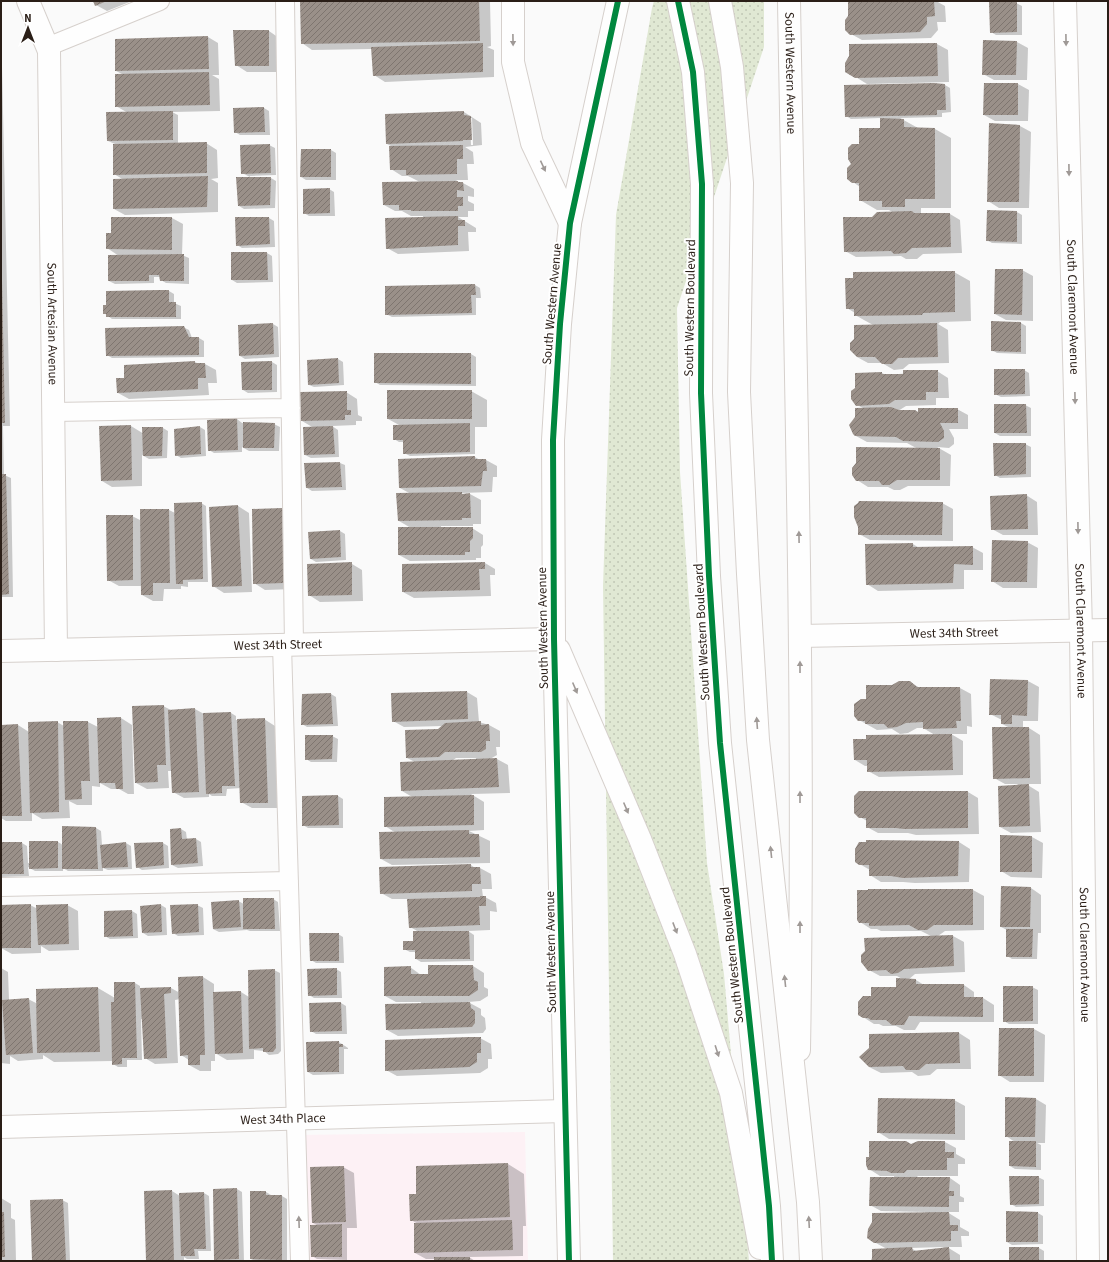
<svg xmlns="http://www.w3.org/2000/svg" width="1109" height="1262" font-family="'Source Sans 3',sans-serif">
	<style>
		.commercial { fill: #fdf1f5 }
		.grass { fill: url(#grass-dots) }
		.shadow { fill: #0003; fill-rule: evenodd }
		.building { fill: url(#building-hatch) }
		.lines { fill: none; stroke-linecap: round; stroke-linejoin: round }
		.lane-casing { stroke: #d6d0cc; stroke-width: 20 }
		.street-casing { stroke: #d6d0cc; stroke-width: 24 }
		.secondary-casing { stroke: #d6d0cc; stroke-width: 24 }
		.lane { stroke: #fefefe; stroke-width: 18 }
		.street { stroke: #fefefe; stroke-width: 22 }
		.secondary { stroke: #fefefe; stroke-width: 22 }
		.cycleway-casing { stroke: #fff; stroke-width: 8 }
		.cycleway { stroke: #00873e; stroke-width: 6 }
		.oneway { fill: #9f9996 }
		.labels { text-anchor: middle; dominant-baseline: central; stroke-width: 4; stroke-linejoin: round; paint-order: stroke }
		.street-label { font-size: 13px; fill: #2a1e17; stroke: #fff }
	</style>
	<defs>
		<pattern id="grass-dots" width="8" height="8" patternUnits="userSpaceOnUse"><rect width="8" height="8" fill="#e0e8d3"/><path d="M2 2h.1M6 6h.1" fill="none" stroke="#c0c7b4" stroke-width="1.8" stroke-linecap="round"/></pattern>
		<pattern id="building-hatch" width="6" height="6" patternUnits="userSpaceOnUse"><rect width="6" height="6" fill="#9a9089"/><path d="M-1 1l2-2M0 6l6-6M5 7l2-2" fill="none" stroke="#7e756f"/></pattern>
	</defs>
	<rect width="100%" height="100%" fill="#fafafa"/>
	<!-- commercial -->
	<path class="commercial" d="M525,1132L528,1261H299L297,1135Z"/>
	<!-- grass -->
	<path class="grass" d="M654,1H764V47L677,308L680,472L707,863L724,974L749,1261H613L603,586L616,215L652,8Z"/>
	<!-- shadow -->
	<path class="shadow" d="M94,1H132L107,11L96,5Z
		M301,1H490L491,46L487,47L494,50V77L385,82L374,75L372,49L312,50L302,43Z
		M905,1H936L945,6L946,22H937L938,30L931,38L862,40L851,34Z
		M1016,3L1022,6V35H996L991,32Z
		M269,31L279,38V72H247L236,65Z
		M208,37L218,43L219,75H212L219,79L220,111L172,112L178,115V144L206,143L217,150L218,178L211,179L218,183V212L125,215L114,209L124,180L114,174L115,144L108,141L128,113L116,106L124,75L116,71Z
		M1017,42L1028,48L1027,80H994L983,74Z
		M937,44L948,50L949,82L867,84L846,71Z
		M1,63L2,66L10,426H3L4,475L11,478L13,597H1Z
		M985,84H1018L1029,90L1028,121H995L984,115Z
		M945,85L950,88L951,112L942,113V117L900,118L918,128L935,129L951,138V208H921V214H950L960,220L962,253L923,254L917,259H906L901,256L856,257L845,251L872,218L894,213L889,210H877L860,200V187L853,182L852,164L860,145L881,129V118L851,119L846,116Z
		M264,108L269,111L270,135H240L235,132Z
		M464,112L481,123L482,145L465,147L473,152L474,164H467L468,180H456L460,183H463L474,189V197L468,196V201L474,204V211H468V217H458L476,228V232H468L469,251L398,254L387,248L423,218V216H411L402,211H395L384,205L420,182L408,176H402L391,169L393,147L387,144ZM470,118H472L473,145H471Z
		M1020,126L1031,132L1029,208H999L988,201Z
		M269,145L275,148L276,175L250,176V177L242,173Z
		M302,150H331L336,153V180H306L301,177Z
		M271,178L276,181L275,208L244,209L239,206Z
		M329,189L334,192L335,216H309L304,213Z
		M1017,212L1022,215V244L992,243L987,240Z
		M172,218L183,224L182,255L189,258V284L166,283L161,280V277H154V283L115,284L109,281L119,256L107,248Z
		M269,218L274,221L275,247L242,248L237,245Z
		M232,253H267L272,256L273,282L237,283L232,280Z
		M1022,270L1033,276V321L1006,320L995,314Z
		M954,272L970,281L971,321L940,322L938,324L948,330L949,363L909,364L903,369L894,370L882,363H868L857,357L873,325L855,315V313L847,308Z
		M475,285L480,288L481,298H476V315L392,317L386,314V287Z
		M169,291L174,294V303L181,306V319H112L104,313L107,306V292Z
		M992,322L1021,323L1026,326V354L997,353L992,350Z
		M273,324L278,327L279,357L245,359L240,356Z
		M183,327L189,330L192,338H199L204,341V357L112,358L107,355Z
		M471,354L476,357V386L380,385L375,382Z
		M338,359L343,362L344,385L314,387L309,385Z
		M195,362L199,364H205L216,370L217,383H208L209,395L129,399L118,393L125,379Z
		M272,362L277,365V392L248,393L243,390L242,363Z
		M1024,370L1029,373L1030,396L1001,397L995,394Z
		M937,371L948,378L949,398H936V405L906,406L898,411L919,414L957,409L968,415V429H949L954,438V444L949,448L937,447L951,455L950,486H908L900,490H894L888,487H868L857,480L918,449L907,443L867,442L856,436L863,408L857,405L856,374L882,373L886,375Z
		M471,391L487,400V427H475V454L410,456L404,453V442H399L394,439L401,426L388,419Z
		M346,392L357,399L358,415L362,417V421H356V425L332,426L338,430L339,457L311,458L305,455L314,428L302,421Z
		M1025,405L1031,408V436H1000L995,433Z
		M237,419L242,423L274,424L280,427L279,451H249L242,447V452L214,453L209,450Z
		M131,426L144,434L163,428L168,431L167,458L149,459L142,455V486L112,487L102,481Z
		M200,427L205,430L206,456L181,458L176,455Z
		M1025,444L1031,447V477L1000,478L995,475Z
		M475,457L480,460H486L497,466V477H493L492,492L461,493L465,495L470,494L481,500V524H473V526H441V528H472L483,535V545L481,547V558H476V560L410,561L399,555L411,528L399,521L411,494L400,488L399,460Z
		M340,463L345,465L346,490L312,491L307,488L306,464Z
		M1026,495L1037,502L1038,535H1003L992,529Z
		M201,503L206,506L208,582H188V587L181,586V589H164L163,601H153L142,595V586H119L108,580L132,516L142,521L169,510L175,513Z
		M942,503L953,509V541L870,540L859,534Z
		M238,506L249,513L252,592L224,593L213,586L210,508Z
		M282,509L292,515L294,589L265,590L254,583Z
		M340,531L345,534L346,560L316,562L311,559Z
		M1027,542L1038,548L1037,588H1003L992,581Z
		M913,544L919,548L972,547L983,553V570H964V589L878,591L867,584Z
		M485,563L495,569V575H490L491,596L414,598L403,592Z
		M352,564L362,570L363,601L320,602L309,595Z
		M1028,681L1039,687L1038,721H1023V728H1029L1040,735L1041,784H1026L1039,792L1041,832L1011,833L1000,827L1018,784H1005L994,778L1010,728L1002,724V720L990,714Z
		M910,682L920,688H960L971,694L972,727L967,726V734H951L963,741V775L879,777L868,771V766H865L855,760L935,735L923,728H917L908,733L900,734L892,729L877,730L859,720L867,700L893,686Z
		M467,692L477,698L479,722L489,725L500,731V747H496L497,755L490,759H497L508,765L510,793L471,794L484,802V830L469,831L490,841V863L392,865L381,859L396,833L385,826L414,798L402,791L415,762L407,758L443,726L404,727L393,721ZM456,758H476V760L452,761Z
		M331,694L336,697L338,726L307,727L302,724L303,695Z
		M163,706L171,710L195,709L204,714L231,713L236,716V720L264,719L275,726L278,808H252L241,802V788L227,789L226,796H212L209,794V797L184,798L173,792L172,771H168L169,788L147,789L136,783Z
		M121,718L132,725L134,794H128L119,789H111L100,783V787L92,786V805H77L69,801L70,818L42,819L32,813V821H6L1,818V726L18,725L29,732L57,722L64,726L88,722L98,727Z
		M332,736L338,739L337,762H311L306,759Z
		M968,792L978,798L979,834L916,835L908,833H878L867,827V821L860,817Z
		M338,796L343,799V828H308L303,825Z
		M96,828L101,831L102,845L126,843L131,846L132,869L108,870L103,868V871H68L63,868V871H35L28,867L29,876L1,877V843H22L27,846L28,863H30L58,842L63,845Z
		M181,829L186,832L187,840L196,839L201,842L203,866L178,868L172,865Z
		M1032,837L1043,843L1042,878L1011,877L1001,871Z
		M959,842L970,849L969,882L915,883L903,882H881L870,875V870L856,862Z
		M163,843L168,846L169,868L142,870L137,867Z
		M471,865L475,868H480L491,874L492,889H482L483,897H485L496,903L497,912L490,911V930L468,931L474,935V961L421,962L416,959V952H410L404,949L414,942L419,932L410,927L408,899H392L381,893Z
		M1031,888L1041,895V933H1038L1037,959H1012L1007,956V930L1001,927Z
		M869,890H973L984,896V930L945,931L938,936H953L964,942L965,972L915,974L908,980H916L924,985H964L974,992V998H983L994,1005V1022H920L915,1030H904L896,1026H883L879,1024H874L863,1017L872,997L897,988L904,980L897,976H880L869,970L931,936L921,931H881L877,929H871L860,922Z
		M273,899L278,902L280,931H250L247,930L219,932L213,929L238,901L244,904Z
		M30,905L38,909L67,905L78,911L79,950L49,951L41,946V953L12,954L1,948V906Z
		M161,905L166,908L167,935L148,936L143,933Z
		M197,905L203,908L204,935L178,936L173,933Z
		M132,911L137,914L138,938L110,939L105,936Z
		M338,934L343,937L344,963H316L311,960Z
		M473,966L484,973V987L488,989V996L480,1001L468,1002L481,1009V1015L485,1018L486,1029L483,1033L398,1036L387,1030L421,1004V1002H396L385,996L410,967L421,975H429Z
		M1,968L8,972L9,1000L28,999L38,1004L98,988L115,998V983H135L140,986V989L171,988L180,993L203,977L214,984V993L241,992L249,997L274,970L280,973L281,1051L278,1054L269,1055L264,1051L254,1050V1059L227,1060L215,1053V1061H211V1071H200L189,1065V1060L181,1055L180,999L175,1000L178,1063L155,1064L145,1058L143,1019H141L142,1060H127V1067H118L113,1064V1061L54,1062L43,1055V1059L18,1061L10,1056V1064L1,1063Z
		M336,969L341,972L342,998H314L309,995Z
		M1032,987L1038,990V1024H1009L1004,1021Z
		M341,1003L346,1006L347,1034H316L311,1031Z
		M1034,1029L1045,1035L1044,1082H1010L999,1075Z
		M959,1033L970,1040L971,1069H937L930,1075L918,1076L912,1072L881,1073L869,1067Z
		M480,1038L491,1044L492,1059H488V1068L480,1073L397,1076L386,1070Z
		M339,1042L348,1048V1049H344V1074L313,1075L308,1072Z
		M1036,1099L1046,1105L1045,1143H1037L1041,1145V1170L1015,1169L1010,1166L1015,1142L1006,1136Z
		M954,1100L965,1106V1140L889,1139L878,1132Z
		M918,1142H945L956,1148V1154L965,1159V1164H958V1176H918L916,1178H950L960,1185V1196L964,1198V1202H959V1212H947L960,1220V1227L969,1232V1236H961L962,1247H947L960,1255V1261H872L887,1249L874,1242L925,1214V1212L881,1211L870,1205L894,1178V1176H880L869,1169ZM943,1247L944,1249L916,1251L911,1248Z
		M508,1164L524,1174L526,1226H523V1256L469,1257L475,1261H435V1259H426L415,1253L418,1224L411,1220L417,1195V1167Z
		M343,1167L354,1173L357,1228H347V1260L317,1259L312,1256L319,1226L313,1223Z
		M1038,1177L1044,1180V1206L1016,1207L1011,1204Z
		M237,1189L242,1192L244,1261H217L215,1259Z
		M172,1191L180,1196L204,1193L209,1196L211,1251H198L199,1259H187L184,1257V1261H147Z
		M266,1192L271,1195L282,1196L287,1199V1261H255L251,1259Z
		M1,1198L11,1204V1218L15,1220L16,1261H1Z
		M62,1200L68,1203L70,1261H33Z
		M1038,1213L1043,1216V1244L1012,1245L1007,1242Z
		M1039,1248L1044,1251V1261H1010Z"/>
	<!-- building -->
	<path class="building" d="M93,1H107L95,6Z
		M300,1H479L480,41L301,44Z
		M877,1H934L935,16L927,17V24L920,32L850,35L845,30V20L848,16V2Z
		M989,2H1017V32L990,33Z
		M233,30H269V66H235Z
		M208,36L209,69L115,71V39Z
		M983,40L1017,41L1016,75H982Z
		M483,43V72L373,76L371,47Z
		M937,43L938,76L855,78L845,72V63L849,56V44Z
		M209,72L210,105L115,107V74Z
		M934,83L945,84L946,110H937V115L845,117L844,85Z
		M984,83H1018V115H983Z
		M264,107L265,132L234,133L233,108Z
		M173,111V140L107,141L106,112Z
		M464,111V115L471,116L472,140H463V141L386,144L385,114Z
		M880,118L904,119V127L935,128V199H905V207H882V201H859V183H852L847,179V168L851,164L848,159V148L852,144H859V128H880Z
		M989,123L1020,125L1019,202H987Z
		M207,142V173L113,175V144Z
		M270,144L271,173L241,174L240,145Z
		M463,145V159H457V174L406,175V170H390L389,146Z
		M301,149H331V177H300Z
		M208,176L207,207L113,209V179Z
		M236,177H271L270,205L238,206Z
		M458,181V182H463L464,191L457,190V197H463V206H458V211H411V210H399V205H383L382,182Z
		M330,188V213L303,214V189Z
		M987,210L1017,211V242L986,241Z
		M912,211L914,213H950L951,247L912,248L906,253L894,254L891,251L844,252L843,217H872L877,212Z
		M458,216V220H465V226H458V245L386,249L385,218Z
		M111,217H172V250L106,249V233H111Z
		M235,217H269L270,244L236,246Z
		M231,252H267L268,280H231Z
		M184,254V281H160L159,275H149V281H108V255Z
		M995,269H1023L1022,315L994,314Z
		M955,271V312L923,313L922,315L854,316V309H846L845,278H853V272Z
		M1,280H2L5,423H1Z
		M475,284L476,295H471L472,313L385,315V286Z
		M159,290H169V302H176V317H106V314H103V305H106V291Z
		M991,321L1021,322V352L991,351Z
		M273,323L274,354L239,356L238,325Z
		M937,323L938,357L898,358L892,364H882L875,357H857L850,350V343L854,339V325Z
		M184,326L189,337H199V355L106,356L105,328Z
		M374,353H471V384L374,383Z
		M338,358L339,383L308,385L307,360Z
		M195,361V363H205L206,378H198V389L117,393L116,378H124V365Z
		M272,361V390H242L241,362Z
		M994,369H1025V394L994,395Z
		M903,370H938V392H926V400H895L889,404L856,406L851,399V391L855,388V373L882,372V374H903Z
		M387,390H472V419H387Z
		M347,391V410H351V415H345V420L301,421L300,392Z
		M994,404H1026L1027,433H994Z
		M891,407L899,410H915L918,412V408H958V423H940L944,431V438L938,442L903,441L896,437L855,436L853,434L849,425L855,417V408Z
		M237,418L238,450L208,451L207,420Z
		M243,422L275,423L274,448H243Z
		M470,423V452L403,454V440H393V425Z
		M131,425L132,480L101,481L99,426Z
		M200,426L201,454L175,456L174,429Z
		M333,426L335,454L304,455L303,427Z
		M142,427H163L162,456H143Z
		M993,443H1026V474L994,476Z
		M856,447L940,448V480H897L889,485H882L879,481H856L852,475V468L856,463Z
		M475,456V459H486L487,471H483L481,486L399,488L398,459Z
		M340,462L342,487L306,488L304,463Z
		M1,474H6L9,594L1,595Z
		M462,492V494L470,493L471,518H462V520L398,521L396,493Z
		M1027,494L1028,529L991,530L990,496Z
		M859,501L943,502L942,535H858V527L854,517V506L858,503Z
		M202,502L203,579L183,580V584H176L174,503Z
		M238,505L242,586L212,587L209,507Z
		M282,508L284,583L253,584L252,509Z
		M140,509H169L170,583H153V595H141Z
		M106,515H133V580L107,581Z
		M398,527H473V538L470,541V552H465V555H398Z
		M340,530L341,557L310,559L308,532Z
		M992,540L1028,541L1027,582H991Z
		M913,543V547L973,546V565L954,564L953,583L866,585L865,544Z
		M352,562V595L308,596L307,564Z
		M485,562V569H479L480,590L402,592V564Z
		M990,679L1028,680L1027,716L1012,715V724H1001V715H989Z
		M899,681H910L917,687H960L961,721H956L957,728L923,729V722L906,723L897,727L888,728L884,724H865V721H858L854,716V704L861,699H866V685H892Z
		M467,691L468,719L392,722L391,693Z
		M331,693L333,724L301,725L302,694Z
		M164,705L166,765H157L158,782L135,783L132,706Z
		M195,708L199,792L172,793L168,710Z
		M231,712L235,786H222V793L206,794L203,713Z
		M121,717L123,789H116L115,783H99L97,718Z
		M265,718L268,803H240L237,719Z
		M58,721L59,812L30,813L28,722Z
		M63,721H88L90,781H81L82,799L65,800Z
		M481,721V725L489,724L490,741H486V749L481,752H445L439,757L406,758L405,730L438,729L445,723Z
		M18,724L22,816H1V725Z
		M992,727H1029L1030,778L993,779Z
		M952,734L953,770L867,772V760H854L853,739H866V735Z
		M305,735H333L332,759L305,760Z
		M497,758L499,787L401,791L400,762Z
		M1029,784L1030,826L999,827L998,786Z
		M859,791H968V828L904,829L896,828H866V818H859L854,813V796Z
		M338,795L339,825L302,826V796Z
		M474,795V825L384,827V797Z
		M62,826L96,827L98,869H62Z
		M181,828L182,839L196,838L198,863L171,865L170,829Z
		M469,830V834H479L480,857L380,859L379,832Z
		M1000,835L1032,836V872H1000Z
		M866,840L959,841L958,876L903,878L891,876H869V865H859L855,862V849L859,842H866Z
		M29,841H58V868L29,869Z
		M1,842H22L24,874H1Z
		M126,842L128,867L102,868L100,845Z
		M163,842L164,865L136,868L134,843Z
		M471,864V867H480L481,884H472V891L380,894L379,867Z
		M1001,886L1031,887L1030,927H1000Z
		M868,889H973V925H934L927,930H918L909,925L869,926V923H859L857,920V890H868Z
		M480,896H486V906H479L480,925L409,928L407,899L480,897Z
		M243,898H274L275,929H243Z
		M239,900L241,927L213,929L211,902Z
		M31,904V948H1V905Z
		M68,904L69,944L38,945L36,905Z
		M161,904L162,932L142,933L140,906Z
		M198,904L199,932L172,934L170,905Z
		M132,910L133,936L104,937V911Z
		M1006,929H1033L1032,957H1006Z
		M413,931H469L470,959H415V950H403V941H413Z
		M309,933H339V961H310Z
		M953,935L954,966L904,969L898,973L891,974L886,970L868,971L861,962V955L865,951L864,938Z
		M428,965H473L474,980L478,982V990L469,996H384V967L411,966V974H428Z
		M337,968V995L308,996L307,969Z
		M275,969L276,1048L273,1052H263V1048L249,1049L248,970Z
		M203,976L205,1055H200V1065H188V1055L180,1056L178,977Z
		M896,978L916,979V984H964V997H983V1017L909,1016L904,1025H892L886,1020H871L868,1018H863L858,1015V1002L863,996H871V987H896Z
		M114,982H135L137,1058H122V1064L112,1065L111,1002H114Z
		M1003,986H1033V1021L1003,1022Z
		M98,987L100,1052L37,1053L36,989Z
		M171,987V993L164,994L167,1058L144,1059L140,988Z
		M241,991L243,1053L215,1054L213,992Z
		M29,998L33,1053L6,1055L2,1000Z
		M341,1002L342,1031L310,1032L309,1003Z
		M470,1002L471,1008L475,1011V1023L472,1027L386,1030L385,1004Z
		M999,1028H1034V1076H998Z
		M959,1032L960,1063L926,1064L919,1070H906L903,1066L869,1067L859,1057L869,1048V1034Z
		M469,1037H481V1053H477V1062L469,1067L385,1071V1040Z
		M339,1041V1044H343V1047H339V1072H307L306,1042Z
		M1005,1097L1036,1098L1035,1137H1005Z
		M878,1098L955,1099V1134L877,1133Z
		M869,1141H906L911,1144L918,1141H945V1152H954V1158H947V1170H907L904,1173H891L887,1171L868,1170L866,1165V1157H869Z
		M1009,1141H1036V1167L1009,1166Z
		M508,1163L510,1217L410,1221L409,1194H416V1166Z
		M344,1166L346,1222L312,1223L310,1167Z
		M1009,1176H1039V1204L1010,1205Z
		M870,1177H950L949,1191H954V1196H949V1207L869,1206Z
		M237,1188L239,1259L214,1260L213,1189Z
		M172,1190L174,1261H146L144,1191Z
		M250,1191H266V1195H282V1260L250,1259Z
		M204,1192L206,1249H194L195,1256H181L179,1193Z
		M63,1199L66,1261H32L30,1200Z
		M1006,1211L1038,1212V1242H1006Z
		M1,1212H4L5,1257H1Z
		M949,1212L950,1225H958V1231H951V1241L874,1243L867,1238L868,1229L872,1222V1213Z
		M512,1220L513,1250L414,1253V1223Z
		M342,1224V1257H311L310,1225Z
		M912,1247L913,1251L949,1247L950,1261H871L872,1258V1249Z
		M1009,1247H1039V1261H1009Z
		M434,1257H470V1261H434Z"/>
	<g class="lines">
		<defs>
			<path id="lane" d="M285,1L294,645
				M47,47L160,1
				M53,412L291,408
				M282,645L300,1261
				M1,887L289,881"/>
			<g id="street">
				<path id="s1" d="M28,1L49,51L56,650"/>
				<path d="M513,1V62L532,143L570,223"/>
				<path id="s2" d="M789,1C795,351 805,701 799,1050"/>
				<path id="s3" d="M1065,1L1081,631L1088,1261"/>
				<path id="s4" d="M800,636L1108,630"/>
				<path id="s5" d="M1,651L554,639"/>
				<path id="s6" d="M1,1127L565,1111"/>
			</g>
			<path id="secondary" d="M678,1L693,72L702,184L701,393L709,576L720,743L769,1206L772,1261
				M720,1L732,67L742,183L739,392L748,574L758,740L808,1202L811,1261
				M559,650L640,839L685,954L731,1093L760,1248
				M569,1261L554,639L553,440L560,324L570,223L618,1"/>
		</defs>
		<!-- lane casing -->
		<use href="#lane" class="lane-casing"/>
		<!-- street casing -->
		<use href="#street" class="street-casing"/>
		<!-- secondary casing -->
		<use href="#secondary" class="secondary-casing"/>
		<!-- lane -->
		<use href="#lane" class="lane"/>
		<!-- street -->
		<use href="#street" class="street"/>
		<!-- secondary -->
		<use href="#secondary" class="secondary"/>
		<defs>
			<path id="cycleway" d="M678,1L693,72L702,184L701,393L709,576L720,743L769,1206L772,1261
				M569,1261L554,639L553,440L560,324L570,223L618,1"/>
		</defs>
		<!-- cycleway casing -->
		<use href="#cycleway" class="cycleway-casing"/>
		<!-- cycleway -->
		<use href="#cycleway" class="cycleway"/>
	</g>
	<!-- one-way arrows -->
	<defs><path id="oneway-solid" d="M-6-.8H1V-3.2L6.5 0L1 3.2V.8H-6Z"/></defs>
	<g class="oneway">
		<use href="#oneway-solid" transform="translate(513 40) rotate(89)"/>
		<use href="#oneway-solid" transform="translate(1066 40) rotate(89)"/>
		<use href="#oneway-solid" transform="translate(543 166) rotate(65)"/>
		<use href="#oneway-solid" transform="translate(1069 170) rotate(89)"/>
		<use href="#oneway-solid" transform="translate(1075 398) rotate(89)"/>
		<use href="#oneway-solid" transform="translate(1078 528) rotate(89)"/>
		<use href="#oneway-solid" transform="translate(799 537) rotate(-91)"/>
		<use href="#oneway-solid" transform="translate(800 667) rotate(-90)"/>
		<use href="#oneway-solid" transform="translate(575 688) rotate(67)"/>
		<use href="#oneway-solid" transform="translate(757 723) rotate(-94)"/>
		<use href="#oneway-solid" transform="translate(800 797) rotate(-90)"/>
		<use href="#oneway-solid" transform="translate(626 808) rotate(67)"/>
		<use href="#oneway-solid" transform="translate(771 852) rotate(-96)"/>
		<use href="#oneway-solid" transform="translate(800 927) rotate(-90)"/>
		<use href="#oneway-solid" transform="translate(675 928) rotate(69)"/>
		<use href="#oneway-solid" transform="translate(785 981) rotate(-96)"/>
		<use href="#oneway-solid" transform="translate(717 1051) rotate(72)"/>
		<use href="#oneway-solid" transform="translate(299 1222) rotate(-92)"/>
		<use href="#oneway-solid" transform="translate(809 1222) rotate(-93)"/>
	</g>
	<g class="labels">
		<!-- street labels -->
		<g class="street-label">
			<text stroke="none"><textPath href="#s2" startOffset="72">South Western Avenue</textPath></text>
			<text transform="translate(552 304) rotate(-85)">South Western Avenue</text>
			<text stroke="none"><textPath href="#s3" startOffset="306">South Claremont Avenue</textPath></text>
			<text transform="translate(690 308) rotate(-89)">South Western Boulevard</text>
			<text stroke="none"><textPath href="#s1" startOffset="327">South Artesian Avenue</textPath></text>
			<text transform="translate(543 628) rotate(-91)">South Western Avenue</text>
			<text stroke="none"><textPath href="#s3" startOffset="630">South Claremont Avenue</textPath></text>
			<text transform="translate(702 632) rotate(-93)">South Western Boulevard</text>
			<text stroke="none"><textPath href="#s4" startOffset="154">West 34th Street</textPath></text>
			<text stroke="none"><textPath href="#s5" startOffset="277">West 34th Street</textPath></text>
			<text transform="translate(551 952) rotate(-91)">South Western Avenue</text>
			<text transform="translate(732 955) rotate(-96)">South Western Boulevard</text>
			<text stroke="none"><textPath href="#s3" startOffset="954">South Claremont Avenue</textPath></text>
			<text stroke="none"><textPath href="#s6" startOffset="282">West 34th Place</textPath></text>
		</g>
	</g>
	<!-- border -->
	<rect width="1109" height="1262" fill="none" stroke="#2a1e17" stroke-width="4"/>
	<!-- north arrow -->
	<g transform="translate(28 28)" stroke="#ffffff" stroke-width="3" paint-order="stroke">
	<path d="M0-3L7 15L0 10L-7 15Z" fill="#2a1e17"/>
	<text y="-6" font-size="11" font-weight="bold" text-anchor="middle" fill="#2a1e17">N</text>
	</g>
</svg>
